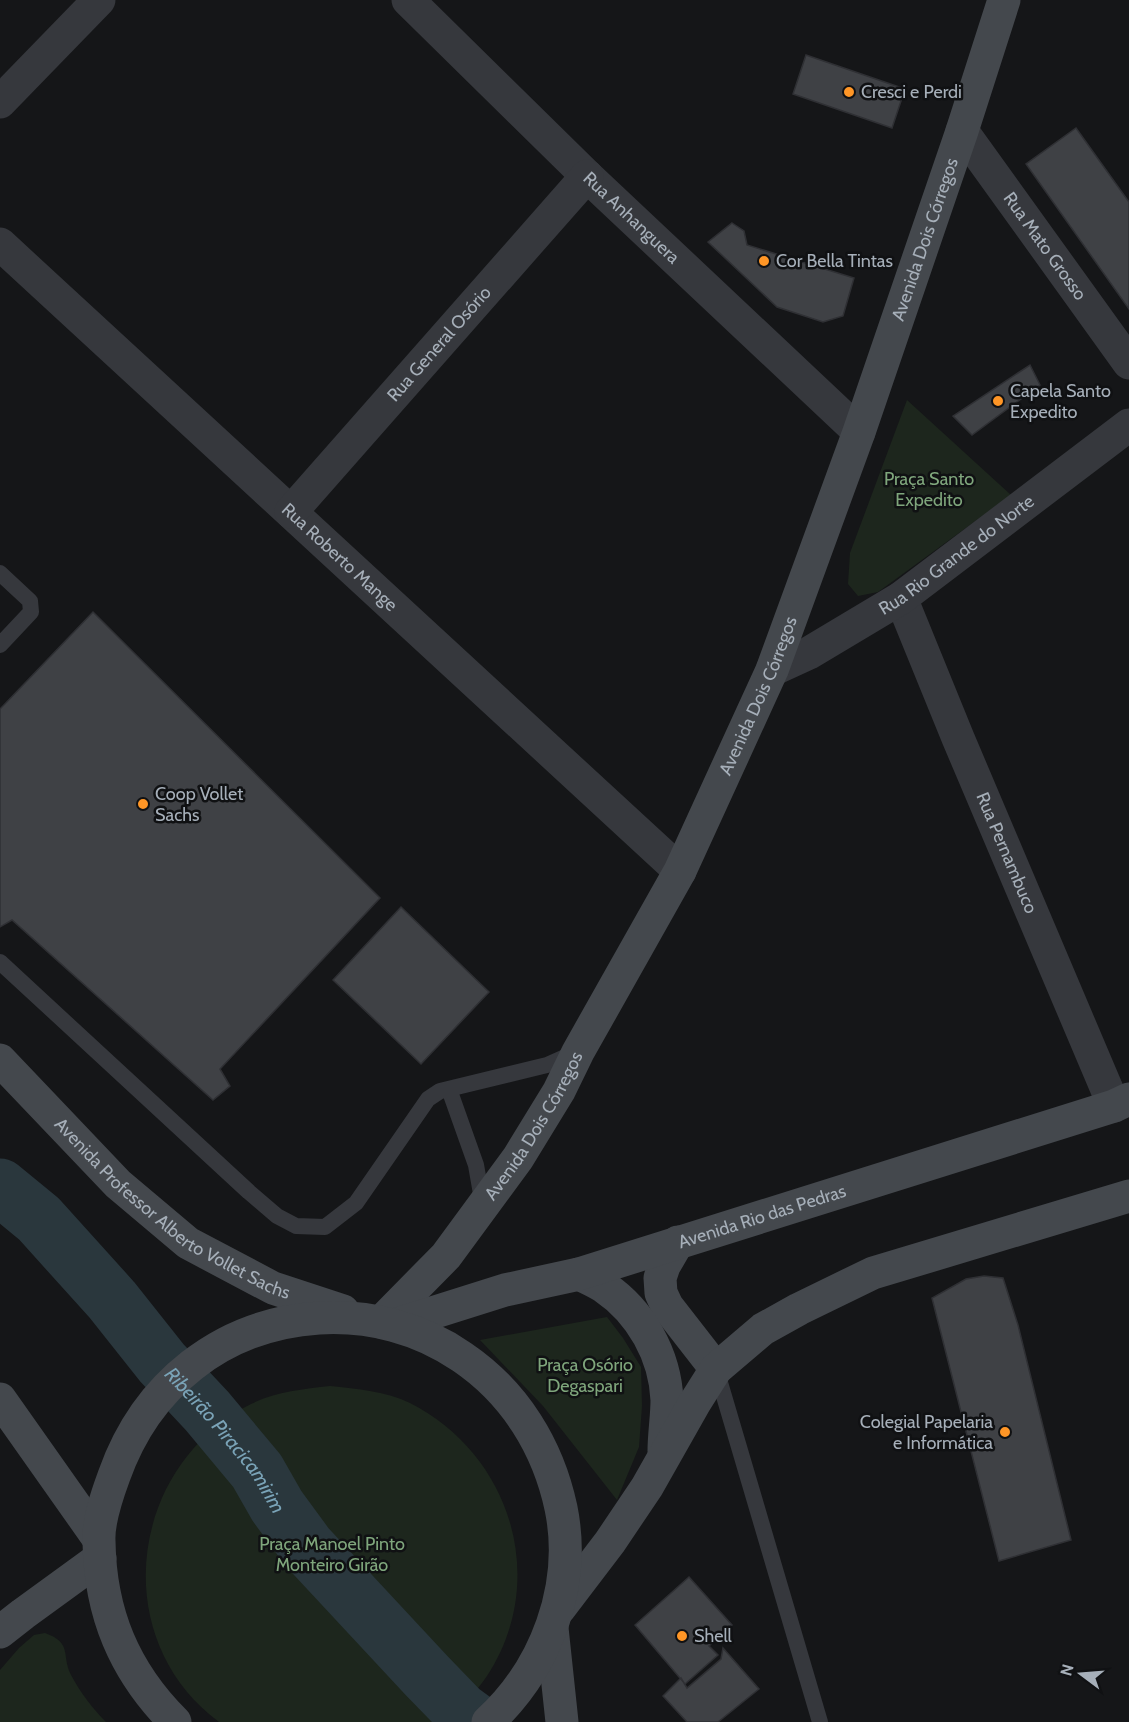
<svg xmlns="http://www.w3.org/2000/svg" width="1129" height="1722" font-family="Cabin,sans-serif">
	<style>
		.green { fill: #1d261d }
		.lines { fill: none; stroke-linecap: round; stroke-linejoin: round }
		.river { stroke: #2a373d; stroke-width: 57 }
		.building { fill: #3f4145; stroke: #2f3034; stroke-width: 1.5 }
		.service { stroke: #36383d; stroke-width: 16 }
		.minor { stroke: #36383d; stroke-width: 33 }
		.secondary { stroke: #44484d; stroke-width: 33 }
		.poi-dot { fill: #ff9626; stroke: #101113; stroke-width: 2 }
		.labels { text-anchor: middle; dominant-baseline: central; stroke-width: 5; stroke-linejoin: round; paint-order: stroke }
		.poi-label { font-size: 18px; fill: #a6afb9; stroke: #101113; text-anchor: start }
		.street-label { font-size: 18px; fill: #a6afb9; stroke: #101113 }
		.park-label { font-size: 18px; fill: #7fa67c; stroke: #101113 }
		.water-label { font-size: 20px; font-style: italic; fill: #7aa3b7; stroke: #101113 }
	</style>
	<rect width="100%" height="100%" fill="#151618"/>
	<!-- green -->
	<path class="green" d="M907,400L1011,495L878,592L858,596L848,584L850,553Z
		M607,1317L623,1338L641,1367L642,1406L639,1447L617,1500L543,1406L480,1340Z
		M330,1386C357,1389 386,1391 410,1403C511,1454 550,1580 487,1676C475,1694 459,1709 442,1722H219C107,1639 128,1466 251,1404C275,1392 303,1389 330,1386Z
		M45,1633C73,1643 61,1655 71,1675C80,1692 93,1709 106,1722H0V1670L19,1648L34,1635Z"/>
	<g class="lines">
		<!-- river -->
		<path class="river" id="s1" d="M0,1187L39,1219L112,1300L162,1363L207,1411L257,1471L277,1506L307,1547L427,1676L461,1711L476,1722"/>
	</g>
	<!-- building -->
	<path class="building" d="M806,55L905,89L892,128L793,94Z
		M1076,128L1129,202V309L1026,164Z
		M732,223L744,231L747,245L854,278L843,316L823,322L777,307L708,242Z
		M1030,365L1040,385L972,435L953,416Z
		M93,612L380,898L220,1069L230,1086L213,1100L12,920L0,927V709Z
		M401,907L489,992L421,1064L333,980Z
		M984,1276L1003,1278L1018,1325L1071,1540L999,1561L932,1298L966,1279Z
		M689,1577L732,1625L709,1646L718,1655L685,1684L635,1625Z
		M723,1648L759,1689L718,1722H687L663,1696L681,1678L687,1688L721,1659Z"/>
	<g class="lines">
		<!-- service -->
		<path class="service" d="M0,573L30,601L31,612L0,645
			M0,962L249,1192L277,1216L296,1226L325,1227L356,1203L428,1099L440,1091L547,1065L574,1053
			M449,1089L476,1165L483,1205
			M716,1369L820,1722"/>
		<!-- minor -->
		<g class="minor">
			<path id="s2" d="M408,0L587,176L859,432"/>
			<path d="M0,102L99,0"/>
			<path id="s3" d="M962,131L1129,363"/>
			<path id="s4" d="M0,244L680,871"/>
			<path id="s5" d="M291,512L587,176"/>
			<path id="s6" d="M901,598L958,738L1114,1106"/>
			<path id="s7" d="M772,670L809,653L901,598L1129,425"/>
		</g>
		<!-- secondary -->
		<g class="secondary">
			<path id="s8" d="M0,1060L118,1184L188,1243L273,1288L343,1311"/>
			<path d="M678,1242L664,1266L660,1278L661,1293L667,1306L716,1369"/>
			<path d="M579,1274C587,1278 596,1282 604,1287C641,1312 665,1355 667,1400C667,1417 664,1434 664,1451"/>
			<path id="s9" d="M381,1322L446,1256L518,1158L559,1091L578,1052L680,871L772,670L859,432L962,131L1004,0"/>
			<path id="s10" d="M394,1325L505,1290L579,1274L1114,1106L1129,1099"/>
			<path d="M0,1399L98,1538"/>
			<path d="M559,1609L610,1542L647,1487L694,1404L716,1369L763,1329L799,1309L873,1273L1129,1196"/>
			<path d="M552,1628L562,1722"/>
			<path d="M0,1632L23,1614L100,1558"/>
			<path d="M175,1722C124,1671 100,1613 99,1541C98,1521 107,1495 114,1476C146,1385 222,1324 319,1318C370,1315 420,1328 462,1357C515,1393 548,1447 561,1508C577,1586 546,1669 488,1722"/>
		</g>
	</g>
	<!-- markers -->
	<g class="poi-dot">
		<circle cx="849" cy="92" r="6"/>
		<circle cx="764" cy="261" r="6"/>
		<circle cx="998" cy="401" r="6"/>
		<circle cx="143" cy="804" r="6"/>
		<circle cx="1005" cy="1432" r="6"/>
		<circle cx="682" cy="1636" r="6"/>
	</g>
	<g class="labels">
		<!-- poi labels -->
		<g class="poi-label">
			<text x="861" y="92">Cresci e Perdi</text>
			<text x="776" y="261">Cor Bella Tintas</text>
			<text x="1010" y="391">Capela Santo<tspan x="1010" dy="21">Expedito</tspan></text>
			<text x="155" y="794">Coop Vollet<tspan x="155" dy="21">Sachs</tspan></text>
			<text x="993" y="1422" text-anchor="end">Colegial Papelaria<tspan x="993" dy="21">e Informática</tspan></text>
			<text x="694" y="1636">Shell</text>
		</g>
		<!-- street labels -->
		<g class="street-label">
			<text stroke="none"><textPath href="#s2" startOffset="312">Rua Anhanguera</textPath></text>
			<text stroke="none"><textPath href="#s9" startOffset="1222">Avenida Dois Córregos</textPath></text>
			<text stroke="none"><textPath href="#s3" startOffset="142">Rua Mato Grosso</textPath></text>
			<text stroke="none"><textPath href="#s5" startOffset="224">Rua General Osório</textPath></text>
			<text stroke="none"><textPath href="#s7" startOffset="218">Rua Rio Grande do Norte</textPath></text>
			<text stroke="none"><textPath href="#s4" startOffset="462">Rua Roberto Mange</textPath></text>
			<text stroke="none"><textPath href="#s9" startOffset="736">Avenida Dois Córregos</textPath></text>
			<text stroke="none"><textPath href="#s6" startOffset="276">Rua Pernambuco</textPath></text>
			<text stroke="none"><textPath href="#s9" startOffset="250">Avenida Dois Córregos</textPath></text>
			<text stroke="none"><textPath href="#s8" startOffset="230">Avenida Professor Alberto Vollet Sachs</textPath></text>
			<text stroke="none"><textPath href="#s10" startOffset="384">Avenida Rio das Pedras</textPath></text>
		</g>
		<!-- park labels -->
		<g class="park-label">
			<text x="929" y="479">Praça Santo<tspan x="929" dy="21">Expedito</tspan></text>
			<text x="585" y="1365">Praça Osório<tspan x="585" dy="21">Degaspari</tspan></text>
			<text x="332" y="1544">Praça Manoel Pinto<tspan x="332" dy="21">Monteiro Girão</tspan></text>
		</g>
		<!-- water labels -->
		<g class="water-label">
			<text stroke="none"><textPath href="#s1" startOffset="340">Ribeirão Piracicamirim</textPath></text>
		</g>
	</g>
	<!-- north arrow -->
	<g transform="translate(1081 1674) rotate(286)" stroke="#101113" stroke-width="4.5" paint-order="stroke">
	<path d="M0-4.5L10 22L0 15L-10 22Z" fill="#a6afb9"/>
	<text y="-9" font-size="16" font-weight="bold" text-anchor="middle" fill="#a6afb9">N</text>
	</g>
</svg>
